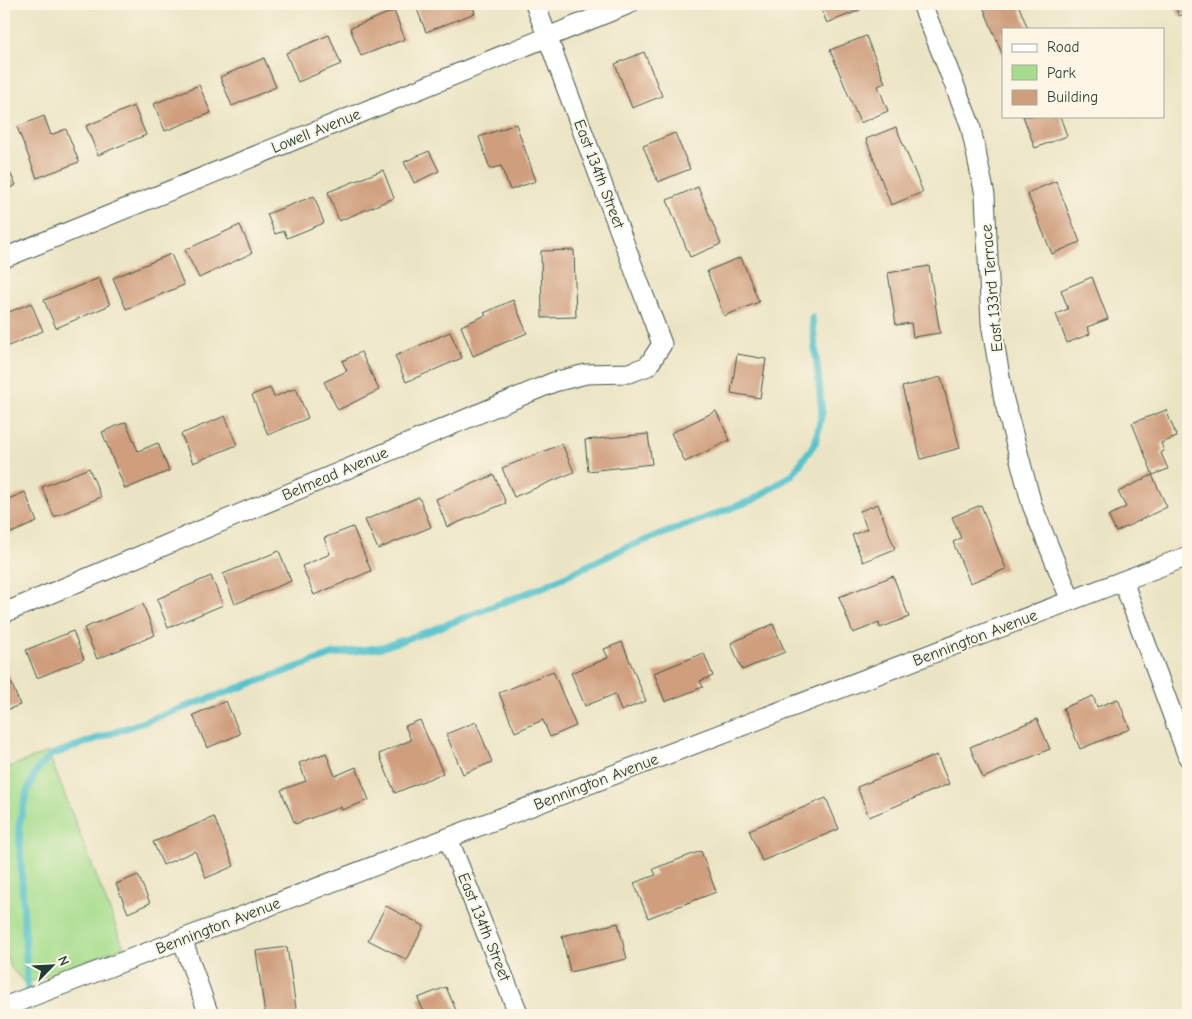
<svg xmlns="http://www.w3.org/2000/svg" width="1192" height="1019" font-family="'Comic Neue',sans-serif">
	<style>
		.green { fill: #a6dd8d; stroke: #628d60 }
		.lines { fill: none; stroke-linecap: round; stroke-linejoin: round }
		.stream { stroke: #56c3cc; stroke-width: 7 }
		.building { fill: #cf9e7d }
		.minor-casing { stroke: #3e564a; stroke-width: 21 }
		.minor { stroke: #fff; stroke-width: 19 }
		.labels { text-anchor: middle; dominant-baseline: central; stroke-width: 4; stroke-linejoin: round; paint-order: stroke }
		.street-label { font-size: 16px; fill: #1f3d34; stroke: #fcf5e5 }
	</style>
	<rect width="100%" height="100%" fill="#fcf5e5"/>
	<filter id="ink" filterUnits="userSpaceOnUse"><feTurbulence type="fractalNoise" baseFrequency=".02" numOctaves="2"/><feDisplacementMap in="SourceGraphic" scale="10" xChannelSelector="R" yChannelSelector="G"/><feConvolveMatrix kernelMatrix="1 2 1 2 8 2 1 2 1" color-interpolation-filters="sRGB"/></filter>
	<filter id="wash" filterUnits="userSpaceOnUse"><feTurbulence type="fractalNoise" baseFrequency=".0096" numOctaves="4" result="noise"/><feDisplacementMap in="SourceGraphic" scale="20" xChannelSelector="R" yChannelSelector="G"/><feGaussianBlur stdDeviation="1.12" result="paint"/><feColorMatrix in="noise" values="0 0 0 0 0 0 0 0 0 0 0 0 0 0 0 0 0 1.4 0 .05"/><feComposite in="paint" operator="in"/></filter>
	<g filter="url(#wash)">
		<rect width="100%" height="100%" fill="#ebe4c4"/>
		<!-- green -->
		<path class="green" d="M48,752L124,947L33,981H23L11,968L4,949V769Z"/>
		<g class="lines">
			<!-- stream -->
			<path class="stream" d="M29,1015L19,826L26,794L36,771L51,755L334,654L383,647L430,631L545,586L625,548L753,500L792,475L815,443L822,413L812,318"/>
		</g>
		<g id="blocks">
			<!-- building -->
			<path class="building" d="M415,4H472L475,13L426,32Z
				M819,4H857L860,10L827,23Z
				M982,4H1018L1028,29H1003V56Z
				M1174,4H1188V12L1179,16Z
				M394,11L405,39L361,56L350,28Z
				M329,35L341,64L298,82L286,53Z
				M866,36L885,83L878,86L888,111L860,123L830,50Z
				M644,52L662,96L632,108L615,64Z
				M264,58L276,87L232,106L220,77Z
				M199,85L211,113L165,131L154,104Z
				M134,106L146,135L98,155L86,126Z
				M44,116L51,135L66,129L79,162L37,178L17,127Z
				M1023,116H1060L1067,136L1035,148Z
				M516,124L536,181L510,190L501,166L490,169L479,137Z
				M896,127L923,192L891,205L866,139Z
				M675,133L690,169L658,182L643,146Z
				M429,151L439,171L414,183L404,162Z
				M4,160L16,185L4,191Z
				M383,170L394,198L339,221L328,192Z
				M1056,181L1080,242L1052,254L1027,193Z
				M698,187L721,244L690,257L667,200Z
				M314,196L324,223L287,238L284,231L275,234L267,214Z
				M240,225L252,253L199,278L185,250Z
				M574,250L576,317L542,318L541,251Z
				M171,254L184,285L126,309L113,278Z
				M741,257L759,302L724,316L707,271Z
				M929,266L940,333L913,337L911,323L896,325L888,273Z
				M1092,277L1108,319L1087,327L1090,334L1067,343L1056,314L1068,309L1061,290Z
				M99,278L110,305L56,328L44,300Z
				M513,300L527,333L473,356L461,326L486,315L484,313Z
				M31,303L43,331L4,348V314Z
				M450,332L462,358L406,382L395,356Z
				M361,352L379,390L338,410L324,382L347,371L342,361Z
				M737,354L766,359L760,398L731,393Z
				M941,377L960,448L921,459L902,387Z
				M270,388L274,397L296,388L308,418L268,435L252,395Z
				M1166,410L1177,437L1161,443L1164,451L1161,453L1168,469L1153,475L1132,423Z
				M716,411L730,440L685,462L671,433Z
				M225,416L237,445L193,463L181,434Z
				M126,422L138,451L158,443L169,471L125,489L102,432Z
				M648,434L652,464L588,471L585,440Z
				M562,444L574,472L514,497L502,468Z
				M89,468L101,497L54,517L42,487Z
				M494,475L506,503L447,527L436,499Z
				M1152,475L1167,507L1116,532L1108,516L1126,507L1118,492Z
				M25,492L37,522L4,536V501Z
				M419,497L431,527L378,549L365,520Z
				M878,504L895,549L863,562L852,535L867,529L860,511Z
				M981,505L1006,569L970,583L953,542L961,538L952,517Z
				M353,527L371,571L314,595L302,566L330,554L324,538Z
				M279,551L291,581L235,604L223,574Z
				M211,576L223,605L168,628L157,599Z
				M893,576L909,617L880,628L879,623L853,633L839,597Z
				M143,604L155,635L97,659L84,628Z
				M773,624L785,652L742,670L731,643Z
				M73,631L84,659L37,678L26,650Z
				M622,642L646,701L621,711L615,694L585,706L571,673L608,658L604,649Z
				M704,653L713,676L700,681L703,687L665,702L654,673Z
				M4,664L20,705L4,711Z
				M553,671L576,726L550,737L543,720L515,732L499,693Z
				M1093,696L1097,707L1118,699L1130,729L1080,749L1063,708Z
				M226,701L240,734L207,748L193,715Z
				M1037,719L1050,749L983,778L970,747Z
				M420,720L443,773L395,793L379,754L411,740L405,726Z
				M476,722L492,762L463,774L446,734Z
				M326,753L335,776L356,767L369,800L342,810L341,807L295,824L281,790L306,781L299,763Z
				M937,755L949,784L869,817L857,787Z
				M826,798L839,829L762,861L749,830Z
				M214,817L234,866L206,878L195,851L163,865L153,842Z
				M701,851L716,892L648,918L634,883L656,875L653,869Z
				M138,875L150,903L128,913L116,884Z
				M386,906L424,926L407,960L368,940Z
				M618,923L627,959L570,972L562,936Z
				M287,947L297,1015H265L256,951Z
				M446,987L458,1015H425L418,998Z"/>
		</g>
	</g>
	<g filter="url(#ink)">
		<use href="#blocks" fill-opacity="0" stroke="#3e564a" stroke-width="1"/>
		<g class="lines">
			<defs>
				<path id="minor" d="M922,4L970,124L985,195L991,323L1004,400L1032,505L1071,601
					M4,258L629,4
					M1123,581L1188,757
					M4,613L554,382L586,374L629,373L648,366L662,344L535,4
					M448,838L519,1015
					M182,939L209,1015
					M4,1007L1188,556"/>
			</defs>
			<!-- minor casing -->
			<use href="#minor" class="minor-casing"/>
			<!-- minor -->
			<use href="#minor" class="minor"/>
		</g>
	</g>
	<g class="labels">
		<!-- street labels -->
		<g class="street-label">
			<text transform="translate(316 131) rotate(-22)">Lowell Avenue</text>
			<text transform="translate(599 174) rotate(69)">East 134th Street</text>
			<text transform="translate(992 288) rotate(-95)">East 133rd Terrace</text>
			<text transform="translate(335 474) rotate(-23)">Belmead Avenue</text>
			<text transform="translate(975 638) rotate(-21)">Bennington Avenue</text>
			<text transform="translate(596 782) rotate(-21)">Bennington Avenue</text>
			<text transform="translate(218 926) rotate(-21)">Bennington Avenue</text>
			<text transform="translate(484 927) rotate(68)">East 134th Street</text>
		</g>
	</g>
	<!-- margin -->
	<rect width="1192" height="1019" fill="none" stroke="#fcf5e5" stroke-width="20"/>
	<!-- legend -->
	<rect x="1002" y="28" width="162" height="90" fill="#fcf5e5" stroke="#a4ab9e"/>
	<rect x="1012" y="44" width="25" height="8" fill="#ffffff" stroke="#a4ab9e"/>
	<text x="1047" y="52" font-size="15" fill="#1f3d34">Road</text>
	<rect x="1012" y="65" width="25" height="15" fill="#a6dd8d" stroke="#a4ab9e"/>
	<text x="1047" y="78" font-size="15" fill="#1f3d34">Park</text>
	<rect x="1012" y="90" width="25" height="15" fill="#cf9e7d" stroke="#a4ab9e"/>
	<text x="1047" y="102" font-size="15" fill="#1f3d34">Building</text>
	<!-- north arrow -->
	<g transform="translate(52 966) rotate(66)" stroke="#fcf5e5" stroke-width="4" paint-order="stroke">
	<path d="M0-4L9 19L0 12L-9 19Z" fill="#1f3d34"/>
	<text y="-8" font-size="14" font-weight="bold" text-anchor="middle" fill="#1f3d34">N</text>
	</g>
</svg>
